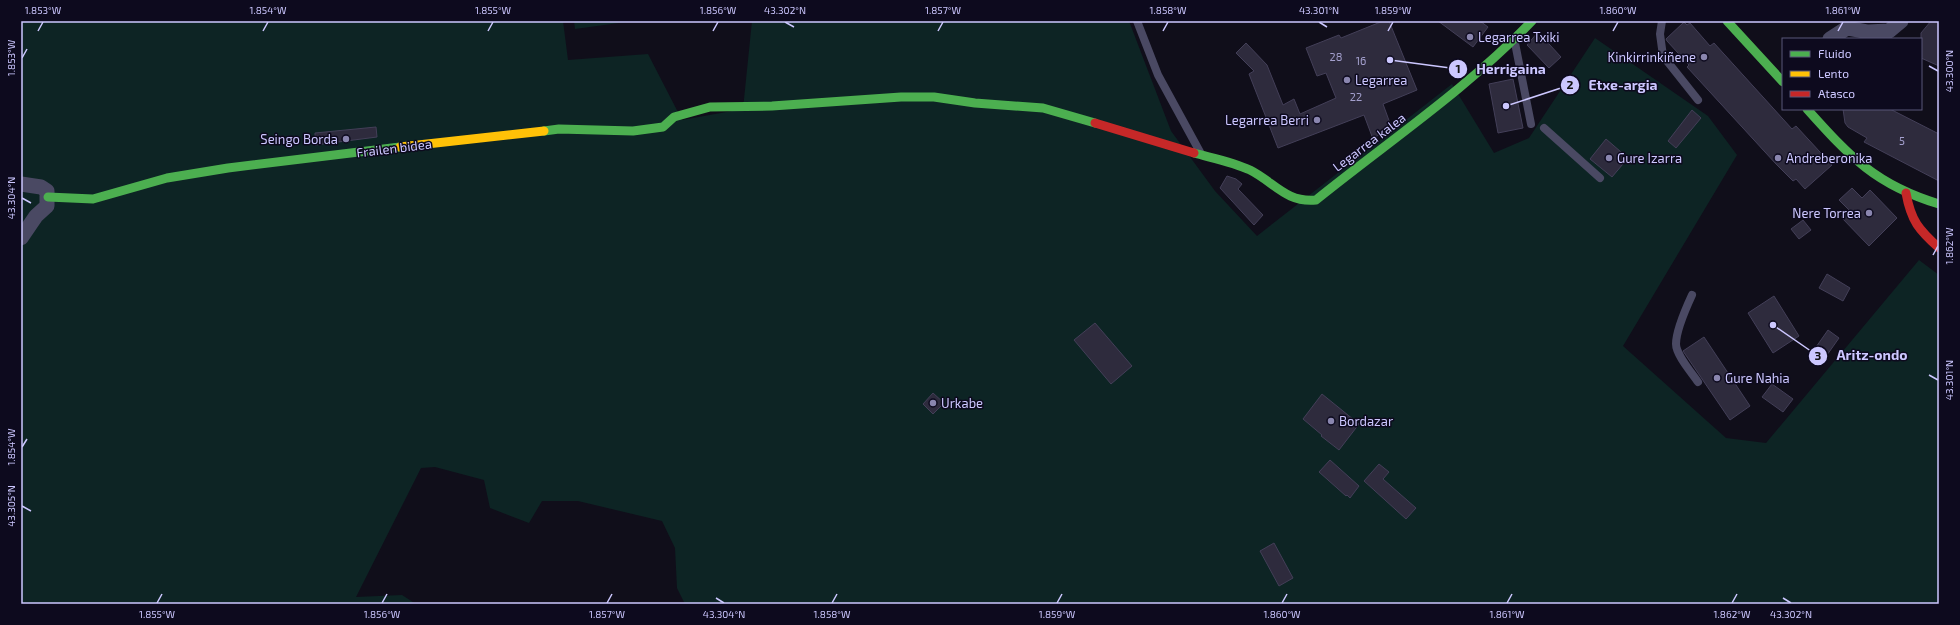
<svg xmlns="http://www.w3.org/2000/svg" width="1960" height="625" font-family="'Exo 2',sans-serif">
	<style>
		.green { fill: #0d2424 }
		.building { fill: #2e2b3d; stroke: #433f58 }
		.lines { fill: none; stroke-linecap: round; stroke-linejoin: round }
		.lane { stroke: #4a4963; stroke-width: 8 }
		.street { stroke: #4a4963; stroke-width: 15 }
		.fast { stroke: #4caf50; stroke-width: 9 }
		.slow { stroke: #ffc107; stroke-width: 9 }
		.jam { stroke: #c62828; stroke-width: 9 }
		.ticks { fill: none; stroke: #ccc7ff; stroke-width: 1.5 }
		.poi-dot { fill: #8a86af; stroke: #0d0a1e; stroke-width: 1.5 }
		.labels { text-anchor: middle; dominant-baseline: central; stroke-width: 3; stroke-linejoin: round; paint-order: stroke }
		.number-label { font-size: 11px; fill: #a4a0ce }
		.poi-label { font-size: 13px; fill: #ccc7ff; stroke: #0d0a1e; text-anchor: start }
		.street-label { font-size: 13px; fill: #ccc7ff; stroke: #0d0a1e }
		.leader { fill: none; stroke: #ccc7ff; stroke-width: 1.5 }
		.callout-dot { fill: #ccc7ff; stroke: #0d0a1e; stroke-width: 1.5 }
		.mark-label { font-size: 12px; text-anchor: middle; font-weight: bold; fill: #111 }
		.callout-label { font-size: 14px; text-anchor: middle; font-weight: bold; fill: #ccc7ff; stroke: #0d0a1e; stroke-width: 3; stroke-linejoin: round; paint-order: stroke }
		.neatline { fill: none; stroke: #ccc7ff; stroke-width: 1.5 }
		.ticks-label { font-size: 10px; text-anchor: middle; fill: #ccc7ff }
	</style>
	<rect width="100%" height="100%" fill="#100e1a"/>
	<!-- green -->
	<path class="green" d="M21,21H563L568,60L648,54L682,120L743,109L752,21H1129L1171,131L1215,191L1257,236L1452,84L1494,153L1529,138L1595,38L1708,116L1737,155L1623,346L1726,438L1766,443L1919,260L1939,275V604H685L677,588L675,548L662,521L578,501H542L529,523L490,508L484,480L435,467L421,468L356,597L402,595L416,604H21Z
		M574,21H626V22L575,29Z"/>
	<!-- building -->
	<path class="building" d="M1383,21H1389L1417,90L1383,104L1391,126L1373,139L1364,115L1278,148L1249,74L1254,71L1236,53L1246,43L1267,65L1283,105L1294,99L1300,114L1336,98L1326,73L1317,76L1306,48L1339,35L1341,38Z
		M1438,21H1480L1488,27L1473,47Z
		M1931,21H1939V66L1921,58V33Z
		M1684,22L1687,25L1690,23L1710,46L1714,43L1792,129L1796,126L1832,165L1805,189L1796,179L1793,181L1776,164L1687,67L1689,65L1667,41L1666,39Z
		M1538,32L1561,57L1549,68L1527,45Z
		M1513,79L1523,128L1498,133L1489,84Z
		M1843,109H1890L1939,134V181L1864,142L1867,138L1848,127L1845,123Z
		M1692,110L1701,118L1676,148L1668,141Z
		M376,127L377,137L315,145V133Z
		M1606,139L1628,158L1612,177L1590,159Z
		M1227,176L1236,179L1242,184L1238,189L1263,215L1254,225L1220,188Z
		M1852,188L1862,198L1870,190L1897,218L1869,246L1841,217L1849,210L1839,200Z
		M1803,220L1811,230L1799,239L1791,229Z
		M1827,274L1850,288L1843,301L1819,288Z
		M1774,296L1799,336L1773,353L1748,313Z
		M1095,323L1132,366L1111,384L1074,340Z
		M1828,330L1839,338L1820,365L1809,357Z
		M1704,337L1750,406L1730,420L1683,351Z
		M1772,384L1793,399L1783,412L1762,397Z
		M933,393L944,403L933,414L923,404Z
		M1322,394L1359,424L1339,450L1321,436L1322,435L1303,419Z
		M1330,460L1359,486L1350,498L1347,495L1346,496L1319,472Z
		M1379,464L1389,472L1383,479L1416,508L1406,519L1364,481Z
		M1274,543L1293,578L1279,586L1260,551Z"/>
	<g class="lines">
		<!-- lane -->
		<path class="lane" d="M1137,21L1158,75L1200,152
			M1662,21L1660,34L1663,56L1698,100
			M1515,43L1531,124
			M1544,128L1600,178
			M1692,295C1686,308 1676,330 1676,344C1676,355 1692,373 1698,382"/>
		<!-- street -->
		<path class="street" d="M1830,39L1847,28L1868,32L1889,31L1901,21
			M21,184L41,187L47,191V206L36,216L21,238"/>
		<!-- fast -->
		<path class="fast" d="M1727,21L1783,82
			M1807,109C1850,157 1876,185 1939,204
			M544,131L559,129L633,131L663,127L674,117L710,107L772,106L901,97H934L975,103L1043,108L1095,123
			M1194,153C1212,158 1233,162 1250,170C1274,182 1286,203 1316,200C1389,141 1467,89 1532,21
			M48,197L93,199L167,178L228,168L400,147"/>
		<!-- slow -->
		<path class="slow" d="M400,147L544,131"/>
		<!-- jam -->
		<path class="jam" d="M1095,123L1194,153
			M1906,193C1911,221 1919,230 1939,248"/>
	</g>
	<!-- ticks -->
	<path class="ticks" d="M785,22L794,27M1319,22L1327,27M38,31L43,22M263,31L268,22M488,31L493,22M713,31L718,22M938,31L943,22M1163,31L1168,22M1388,31L1393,22M1613,31L1618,22M1838,31L1843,22M22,58L27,49M1929,66L1938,71M22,198L31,203M1933,255L1938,246M1929,375L1938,380M22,447L27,439M22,506L31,511M716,598L724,603M1783,598L1791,603M157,603L162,594M382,603L387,594M607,603L612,594M832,603L837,594M1057,603L1062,594M1282,603L1287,594M1507,603L1512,594M1732,603L1737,594"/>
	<!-- markers -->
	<g class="poi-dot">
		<circle cx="1470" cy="37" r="4"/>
		<circle cx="1704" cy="57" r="4"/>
		<circle cx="1347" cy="80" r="4"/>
		<circle cx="1317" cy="120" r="4"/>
		<circle cx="346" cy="139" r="4"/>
		<circle cx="1609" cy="158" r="4"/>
		<circle cx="1778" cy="158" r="4"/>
		<circle cx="1869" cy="213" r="4"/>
		<circle cx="1717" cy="378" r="4"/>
		<circle cx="933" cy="403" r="4"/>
		<circle cx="1331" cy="421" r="4"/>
	</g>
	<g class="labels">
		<!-- number labels -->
		<g class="number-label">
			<text x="1336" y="56">28</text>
			<text x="1361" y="60">16</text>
			<text x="1356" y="96">22</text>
			<text x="1902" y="140">5</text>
		</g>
		<!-- poi labels -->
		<g class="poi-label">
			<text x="1478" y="37">Legarrea Txiki</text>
			<text x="1696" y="57" text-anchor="end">Kinkirrinkiñene</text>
			<text x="1355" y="80">Legarrea</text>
			<text x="1309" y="120" text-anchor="end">Legarrea Berri</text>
			<text x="338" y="139" text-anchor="end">Seingo Borda</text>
			<text x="1617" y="158">Gure Izarra</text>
			<text x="1786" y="158">Andreberonika</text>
			<text x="1861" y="213" text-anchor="end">Nere Torrea</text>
			<text x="1725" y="378">Gure Nahia</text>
			<text x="941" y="403">Urkabe</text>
			<text x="1339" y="421">Bordazar</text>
		</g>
		<!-- street labels -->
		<g class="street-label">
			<text transform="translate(1369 142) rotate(-37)">Legarrea kalea</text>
			<text transform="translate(394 148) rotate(-7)">Frailen bidea</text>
		</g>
	</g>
	<!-- callouts -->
	<path class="leader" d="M1390 60L1458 69M1506 106L1570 85M1773 325L1818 356"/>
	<g class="callout-dot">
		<circle cx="1390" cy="60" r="4"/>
		<circle cx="1506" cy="106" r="4"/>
		<circle cx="1773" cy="325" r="4"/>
		<circle cx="1458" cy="69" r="10"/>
		<circle cx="1570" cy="85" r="10"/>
		<circle cx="1818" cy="356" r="10"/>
	</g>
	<g class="mark-label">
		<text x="1458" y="73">1</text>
		<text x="1570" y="89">2</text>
		<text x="1818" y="360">3</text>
	</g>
	<g class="callout-label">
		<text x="1511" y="74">Herrigaina</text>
		<text x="1623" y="90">Etxe-argia</text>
		<text x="1872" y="360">Aritz-ondo</text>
	</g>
	<!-- border -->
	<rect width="1960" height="625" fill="none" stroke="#0d0a1e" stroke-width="44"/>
	<!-- legend -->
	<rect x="1782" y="38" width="140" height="72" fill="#0d0a1e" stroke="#595678"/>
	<rect x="1790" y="51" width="20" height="6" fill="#4caf50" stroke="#595678"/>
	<text x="1818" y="58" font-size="12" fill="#ccc7ff">Fluido</text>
	<rect x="1790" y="71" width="20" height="6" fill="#ffc107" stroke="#595678"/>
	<text x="1818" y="78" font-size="12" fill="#ccc7ff">Lento</text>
	<rect x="1790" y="91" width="20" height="6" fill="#c62828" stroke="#595678"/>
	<text x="1818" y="98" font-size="12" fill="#ccc7ff">Atasco</text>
	<rect x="22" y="22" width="1916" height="581" class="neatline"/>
	<g class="ticks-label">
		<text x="43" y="14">1.853°W</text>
		<text x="268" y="14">1.854°W</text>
		<text x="493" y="14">1.855°W</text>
		<text x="718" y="14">1.856°W</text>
		<text x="785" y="14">43.302°N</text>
		<text x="943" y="14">1.857°W</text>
		<text x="1168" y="14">1.858°W</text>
		<text x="1319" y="14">43.301°N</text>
		<text x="1393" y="14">1.859°W</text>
		<text x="1618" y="14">1.860°W</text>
		<text x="1843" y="14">1.861°W</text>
		<text transform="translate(11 58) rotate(-90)" y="4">1.853°W</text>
		<text transform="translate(1949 71) rotate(-90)" y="4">43.300°N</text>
		<text transform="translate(11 198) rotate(-90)" y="4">43.304°N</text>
		<text transform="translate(1949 246) rotate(-90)" y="4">1.862°W</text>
		<text transform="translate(1949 380) rotate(-90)" y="4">43.301°N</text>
		<text transform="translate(11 447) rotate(-90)" y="4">1.854°W</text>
		<text transform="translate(11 506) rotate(-90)" y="4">43.305°N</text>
		<text x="157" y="618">1.855°W</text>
		<text x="382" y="618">1.856°W</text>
		<text x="607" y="618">1.857°W</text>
		<text x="724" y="618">43.304°N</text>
		<text x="832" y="618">1.858°W</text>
		<text x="1057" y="618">1.859°W</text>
		<text x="1282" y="618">1.860°W</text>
		<text x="1507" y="618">1.861°W</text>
		<text x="1732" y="618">1.862°W</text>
		<text x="1791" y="618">43.302°N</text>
	</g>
</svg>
